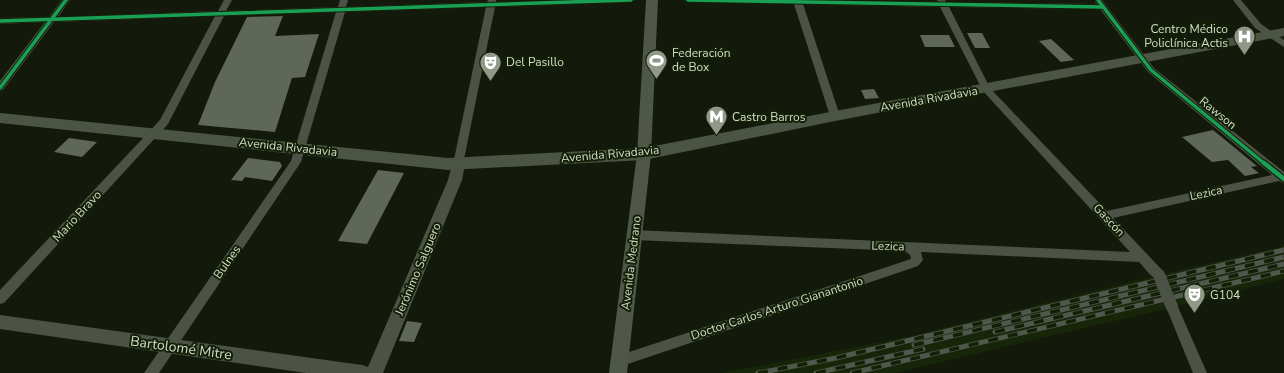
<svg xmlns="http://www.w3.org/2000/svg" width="1284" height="373" font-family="'Nunito Sans',sans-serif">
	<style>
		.built { fill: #172608 }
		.building { fill: #5f665a }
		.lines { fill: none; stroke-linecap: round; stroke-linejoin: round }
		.minor { fill: #4c5346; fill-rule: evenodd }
		.tertiary { fill: #4c5346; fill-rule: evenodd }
		.secondary { fill: #4f5748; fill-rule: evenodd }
		.primary { fill: #4c5544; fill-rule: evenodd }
		.rail-casing { stroke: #51574c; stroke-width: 5 }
		.rail { stroke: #132006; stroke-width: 3.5; stroke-dasharray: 10; stroke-linecap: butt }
		.minor-bridge { stroke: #4c5346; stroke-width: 12 }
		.cycleway-far1-casing { stroke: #132006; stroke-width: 5.5 }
		.cycleway-casing { stroke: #132006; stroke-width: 7 }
		.cycleway-far1 { stroke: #1a9f57; stroke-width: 3.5 }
		.cycleway { stroke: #1a9f57; stroke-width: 4.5 }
		.labels { text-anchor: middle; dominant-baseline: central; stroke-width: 4; stroke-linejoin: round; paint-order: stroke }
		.poi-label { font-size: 12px; fill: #d3dccc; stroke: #132006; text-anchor: start }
		.street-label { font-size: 12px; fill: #d3dccc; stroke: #132006 }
		.near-street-label { font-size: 14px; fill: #d3dccc; stroke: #132006 }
	</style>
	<rect width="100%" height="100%" fill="#131a0c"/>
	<!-- built -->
	<path class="built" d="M1284,246V279L1161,310L895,373H722L907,337L1159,275Z"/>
	<!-- building -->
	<path class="building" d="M283,16L275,36L319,34L305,77L292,78L275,132L198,125L215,82L247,17Z
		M967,33H982L990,48H975Z
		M920,35H949L955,47H925Z
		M1051,39L1074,60L1061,62L1039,41Z
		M874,89L879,98L865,99L861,90Z
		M1213,130L1257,166L1251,167L1259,173L1245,176L1228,160L1212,162L1182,137Z
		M69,138L97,142L82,157L54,152Z
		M248,158L280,162L282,166L272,181L245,177L242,181L231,180Z
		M378,170L404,173L367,244L338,241Z
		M407,321L422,323L414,342L399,341Z"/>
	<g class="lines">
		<!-- minor -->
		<path class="minor" d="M62,0H70L58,17L218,11L224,0H232L226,11L338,7L340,0H348L346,7L487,2L488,0H496V2L635,0L631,2L495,7L463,164L462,167H454L453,164L486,7L345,12L301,162L159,373H144L291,161L336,12L224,16L168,124L4,303L0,304V290L160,120L215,16L54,22L3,90L0,91V81L45,22L0,24V18L49,17Z
			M684,0L938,2L937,0H945L946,2L1097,4L1095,2L1096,0H1102L1154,68L1284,172V183L1279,181L1113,218L1163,271L1165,275L1163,279C1153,282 1146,269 1139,262L921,252L923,260L918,266L619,367L614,365L612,361L614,357L911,259L910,255L905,251L633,240L629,238L627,235L629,232L633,230L1130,252L983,91L940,7L803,4L840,116L835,119L830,116L794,4L688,2ZM949,7L1100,9L1148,72L1272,175L1107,211L990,88Z
			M1233,0H1241L1261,24L1284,40V47L1255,28Z
			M1172,302L1177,303L1178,307L1207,373H1193L1166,307L1167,303Z"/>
		<!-- tertiary -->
		<path class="tertiary" d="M458,159L463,161L465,164L462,180L383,373H306L0,329V315L362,365L368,367L448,180L453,161Z"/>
		<!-- secondary -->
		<path class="secondary" d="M646,0H658L651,154L627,373H609L637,154Z"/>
		<!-- primary -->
		<path class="primary" d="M1284,28V36L835,121L644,160L448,170L0,123V113L448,158L644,148L835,111Z"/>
		<defs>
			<path id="rail" d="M995,332L1284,264
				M914,345L1284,257
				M758,373L836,358L1284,250
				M816,373L923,349
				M852,373L1284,271"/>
		</defs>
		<!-- rail casing -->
		<use href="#rail" class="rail-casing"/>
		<!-- rail -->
		<use href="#rail" class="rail"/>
		<!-- minor-bridge -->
		<path class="minor-bridge" d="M1159,275L1172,307"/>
		<defs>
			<path id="cycleway-far1" d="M688,0L1103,7
				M1098,0L1151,70L1265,164
				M0,21L631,0
				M0,88L66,0"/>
			<path id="cycleway" d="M1264,163L1284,179"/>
		</defs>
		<!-- cycleway-far1 casing -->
		<use href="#cycleway-far1" class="cycleway-far1-casing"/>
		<!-- cycleway casing -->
		<use href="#cycleway" class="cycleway-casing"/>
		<!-- cycleway-far1 -->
		<use href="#cycleway-far1" class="cycleway-far1"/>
		<!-- cycleway -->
		<use href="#cycleway" class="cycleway"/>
	</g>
	<!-- icons -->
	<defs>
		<symbol id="hospital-pin" viewBox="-11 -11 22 30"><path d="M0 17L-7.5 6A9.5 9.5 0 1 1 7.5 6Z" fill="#909889" stroke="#132006"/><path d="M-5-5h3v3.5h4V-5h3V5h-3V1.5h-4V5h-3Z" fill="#fff"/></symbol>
		<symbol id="stadium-pin" viewBox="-11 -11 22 30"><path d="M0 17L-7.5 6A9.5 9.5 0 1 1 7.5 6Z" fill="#909889" stroke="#132006"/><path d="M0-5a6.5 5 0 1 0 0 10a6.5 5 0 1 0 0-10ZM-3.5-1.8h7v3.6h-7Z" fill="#fff"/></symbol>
		<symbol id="theatre-pin" viewBox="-11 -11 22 30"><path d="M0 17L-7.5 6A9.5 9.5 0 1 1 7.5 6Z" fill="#909889" stroke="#132006"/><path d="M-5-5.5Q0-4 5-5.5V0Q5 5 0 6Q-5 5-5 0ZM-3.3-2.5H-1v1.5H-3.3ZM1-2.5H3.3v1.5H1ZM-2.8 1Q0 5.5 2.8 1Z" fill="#fff"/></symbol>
		<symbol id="metro-pin" viewBox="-11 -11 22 30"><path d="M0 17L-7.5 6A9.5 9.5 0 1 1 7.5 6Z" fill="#909889" stroke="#132006"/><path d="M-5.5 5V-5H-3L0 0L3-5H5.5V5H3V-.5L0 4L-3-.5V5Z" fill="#fff"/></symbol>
	</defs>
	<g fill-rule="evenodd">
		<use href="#hospital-pin" x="1232" y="24" width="25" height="34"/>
		<use href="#stadium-pin" x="644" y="48" width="25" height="34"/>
		<use href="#theatre-pin" x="478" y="50" width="25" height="34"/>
		<use href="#metro-pin" x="704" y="104" width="25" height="34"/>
		<use href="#theatre-pin" x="1182" y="282" width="25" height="34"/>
	</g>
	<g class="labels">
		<!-- poi labels -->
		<g class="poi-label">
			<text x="1228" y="29" text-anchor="end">Centro Médico<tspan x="1228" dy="14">Policlínica Actis</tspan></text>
			<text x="672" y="53">Federación<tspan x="672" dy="14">de Box</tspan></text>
			<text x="506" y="62">Del Pasillo</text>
			<text x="732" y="117">Castro Barros</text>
			<text x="1210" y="295">G104</text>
		</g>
		<!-- street labels -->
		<g class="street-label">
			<text transform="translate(929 99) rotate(-10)">Avenida Rivadavia</text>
			<text transform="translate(1218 113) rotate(39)">Rawson</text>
			<text transform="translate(288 147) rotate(6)">Avenida Rivadavia</text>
			<text transform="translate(610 154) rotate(-5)">Avenida Rivadavia</text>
			<text transform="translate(1206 193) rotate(-12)">Lezica</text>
			<text transform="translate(77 216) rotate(-47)">Mario Bravo</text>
			<text transform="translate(1109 220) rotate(47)">Gascón</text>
			<text transform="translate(888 246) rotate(2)">Lezica</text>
			<text transform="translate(227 262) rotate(-55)">Bulnes</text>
			<text transform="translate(631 263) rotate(-83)">Avenida Medrano</text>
			<text transform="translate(418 269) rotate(-67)">Jerónimo Salguero</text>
			<text transform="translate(777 308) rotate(-18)">Doctor Carlos Arturo Gianantonio</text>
		</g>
		<!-- near-street labels -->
		<g class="near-street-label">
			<text transform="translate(181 348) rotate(8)">Bartolomé Mitre</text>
		</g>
	</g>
</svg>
